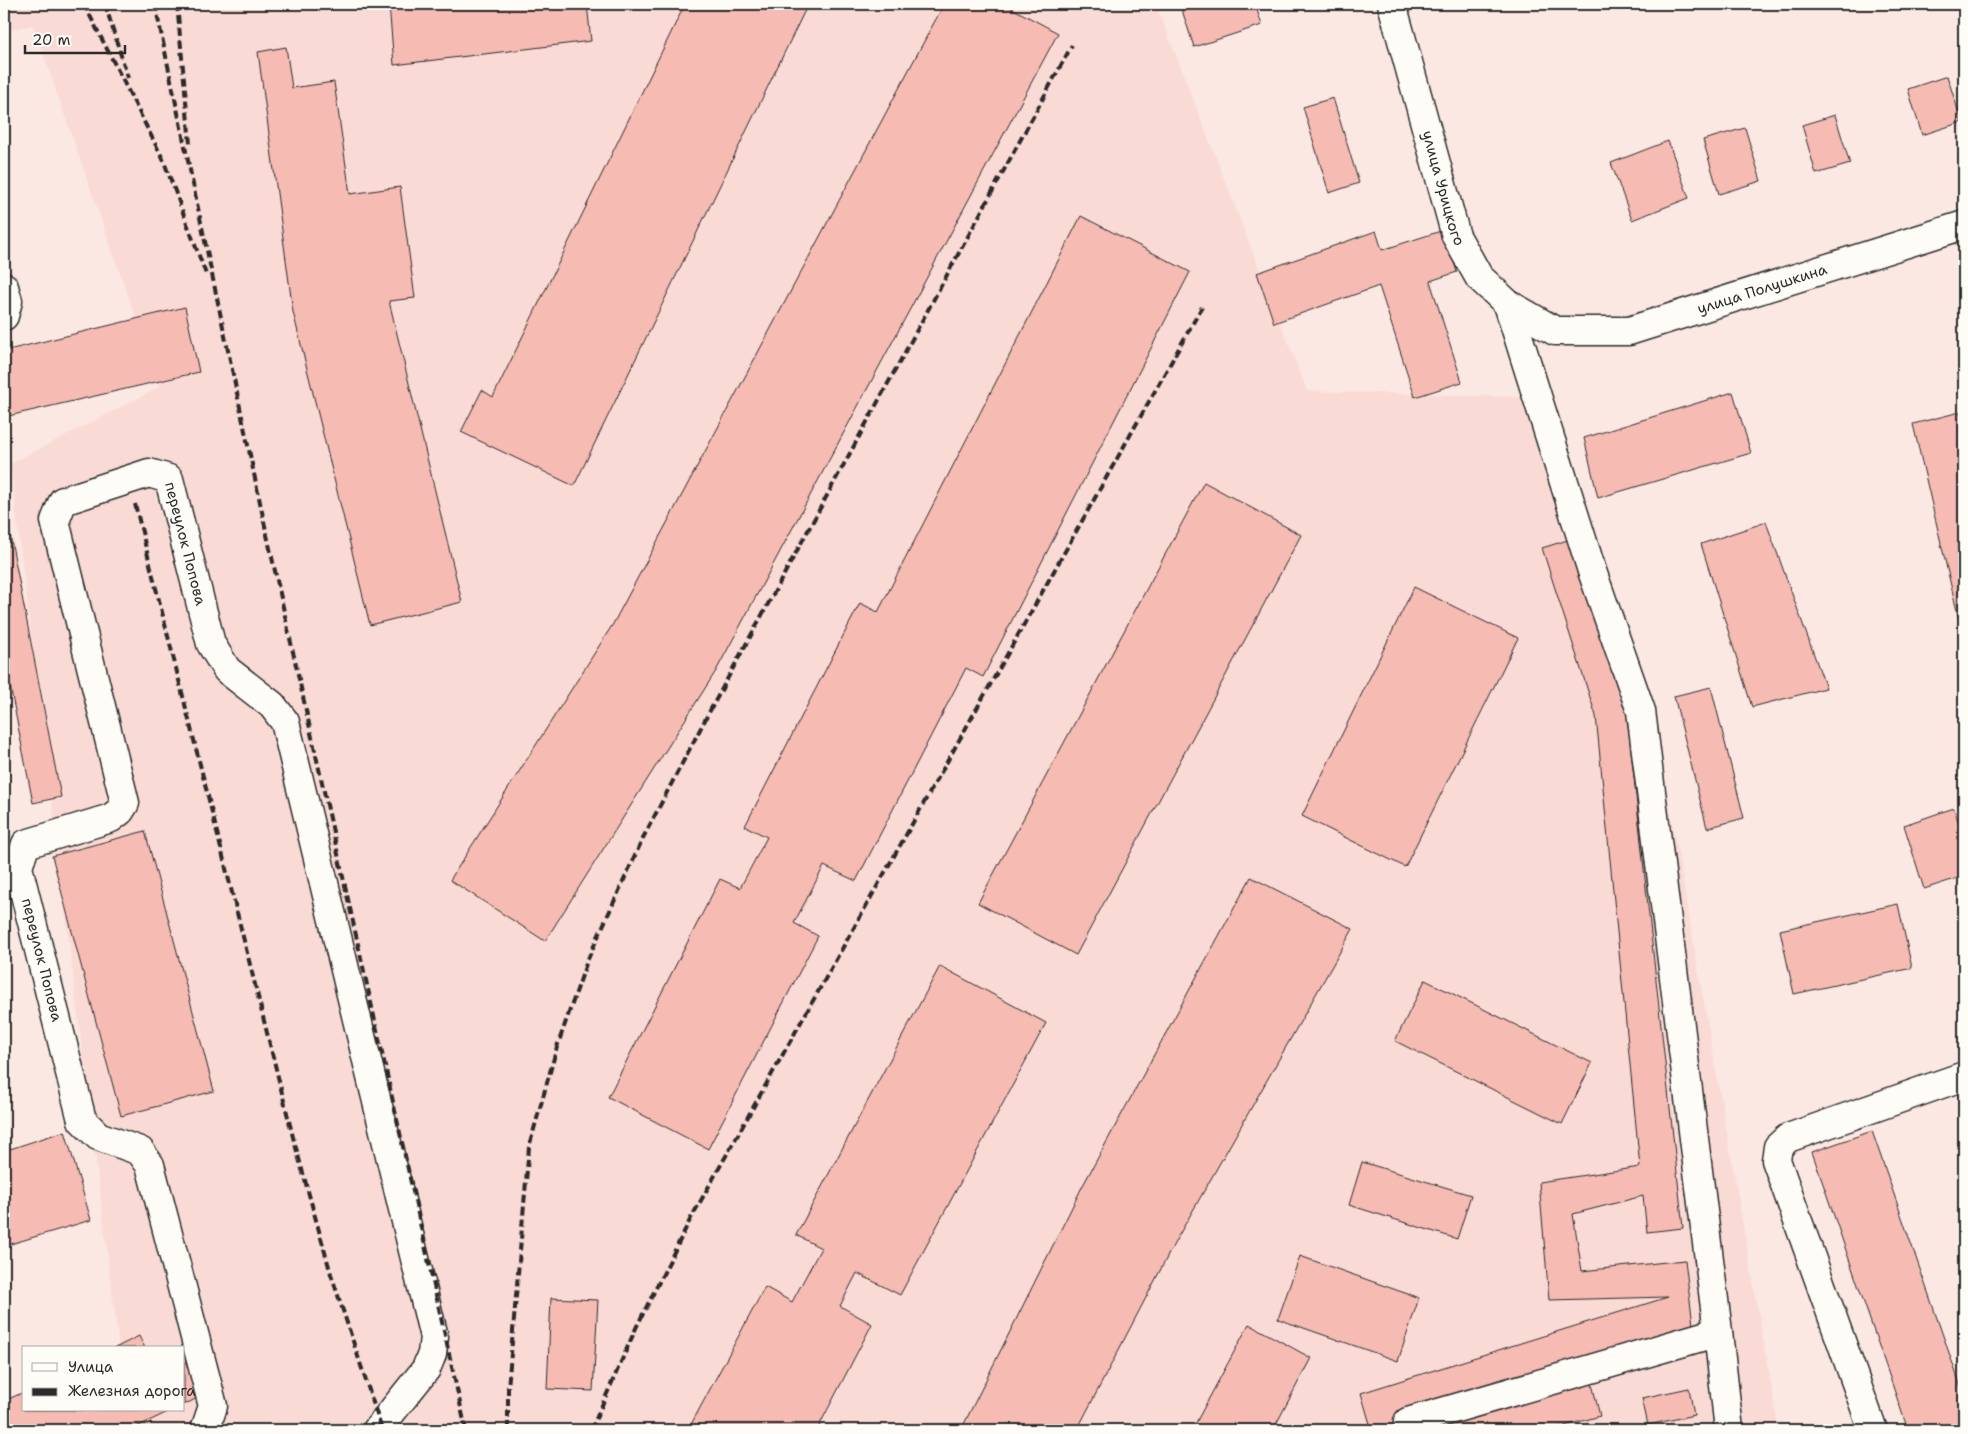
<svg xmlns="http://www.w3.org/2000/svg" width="1968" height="1434" font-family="'Shantell Sans',sans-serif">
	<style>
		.built { fill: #fadad5 }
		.building { fill: #f6bbb3; stroke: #2b2b2b }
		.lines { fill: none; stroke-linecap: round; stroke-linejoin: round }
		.minor-casing { stroke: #2b2b2b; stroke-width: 31 }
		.minor { stroke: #fdfcf7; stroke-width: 28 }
		.rail { stroke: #2b2b2b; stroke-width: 4; stroke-dasharray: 8 4; stroke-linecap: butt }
		.labels { text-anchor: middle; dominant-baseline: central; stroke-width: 4.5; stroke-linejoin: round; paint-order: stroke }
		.street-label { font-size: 15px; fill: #2b2b2b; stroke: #fdfcf7 }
	</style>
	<rect width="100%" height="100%" fill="#fbe8e3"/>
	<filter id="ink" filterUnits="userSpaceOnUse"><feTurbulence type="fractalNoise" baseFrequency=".02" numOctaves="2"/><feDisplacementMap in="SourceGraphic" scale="10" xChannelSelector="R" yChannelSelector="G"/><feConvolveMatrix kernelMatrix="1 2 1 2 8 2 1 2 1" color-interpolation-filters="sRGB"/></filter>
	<g filter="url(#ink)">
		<!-- built -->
		<path class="built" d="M4,4H1156L1307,391L1548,398L1652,706L1779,1430H129L127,1410H184V1348H119L10,464L160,387L33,25L4,31Z"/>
		<!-- building -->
		<path class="building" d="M389,4H587L591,41L394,65Z
			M685,4H808L574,486L461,432L482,390L493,397Z
			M944,4H1004L1058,33L716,671L545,941L450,880L613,624Z
			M1180,4H1255L1262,25L1194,47Z
			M286,47L292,88L334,82L350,194L400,187L415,298L389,301L462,602L370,625L293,312L258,52Z
			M1947,76L1962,122L1922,135L1908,89Z
			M1333,98L1359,183L1329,193L1303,107Z
			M1835,115L1850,164L1816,174L1802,125Z
			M1745,128L1761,181L1719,194L1703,140Z
			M1668,141L1689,198L1632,220L1611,163Z
			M1081,216L1190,272L983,677L966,668L856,881L824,866L794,923L818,936L708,1149L608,1097L720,879L740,888L767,837L745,826L860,603L878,612Z
			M1444,230L1457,272L1430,281L1462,382L1415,397L1379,286L1274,323L1257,273L1376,231L1382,250Z
			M185,307L199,372L4,417V351Z
			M1733,392L1751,453L1598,498L1584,438Z
			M1964,411V641L1913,424Z
			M1204,482L1301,535L1076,955L978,903Z
			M4,514H6L61,797L33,803L4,655Z
			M1766,522L1826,688L1752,707L1701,544Z
			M1571,539L1627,713L1683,1228L1647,1232L1643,1196L1573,1214L1582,1271L1685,1260L1693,1325L1400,1410L1405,1430H1361L1370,1424L1361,1393L1668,1297L1549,1300L1539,1182L1640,1167L1596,716L1542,548Z
			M1414,587L1518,638L1405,867L1302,816Z
			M1711,687L1744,818L1707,828L1674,696Z
			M1954,808L1964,840V876L1924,889L1904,825Z
			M145,831L214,1091L121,1116L52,856Z
			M4,850L10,853L4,870Z
			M1251,877L1353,929L1175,1242L1077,1430H961L1082,1187Z
			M1898,904L1912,968L1794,994L1780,930Z
			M940,966L1046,1023L900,1295L857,1273L840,1306L872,1324L817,1430H688L765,1287L792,1302L821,1248L796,1235Z
			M1425,980L1592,1063L1562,1124L1395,1041Z
			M65,1131L91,1220L4,1246V1151Z
			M1872,1131L1964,1396V1430H1908L1812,1152Z
			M1362,1162L1471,1195L1457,1239L1349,1205Z
			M1300,1256L1419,1298L1398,1361L1278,1319Z
			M551,1298L598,1300L593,1391L547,1389Z
			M1249,1324L1311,1358L1273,1430H1192Z
			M4,1328L9,1343L4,1345Z
			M139,1336L145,1348H115Z
			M188,1361L205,1394L184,1405V1363Z
			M1591,1380L1600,1416L1550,1430H1424Z
			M1689,1388L1694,1415L1648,1425L1642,1398Z
			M24,1392V1410H172L130,1430H4V1401Z"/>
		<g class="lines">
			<defs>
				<g id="minor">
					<path id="s1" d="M1392,4L1456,236L1479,277L1508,304L1555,331H1629L1964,225"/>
					<path d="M4,287L8,301L4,316"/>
					<path d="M1718,1332L1729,1430"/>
					<path d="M1408,1422L1718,1332L1641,711L1592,571L1508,304"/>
					<path id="s2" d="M205,1430L213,1406L150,1165L140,1151L98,1136L82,1120L18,867L26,844L111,818L120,811L125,803L55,521L63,501L149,473L169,479L211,644L227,670L272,705L285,722L434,1337L432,1354L426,1369L377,1430"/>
					<path d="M1873,1430L1776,1160L1778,1147L1788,1138L1964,1076"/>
				</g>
			</defs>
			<!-- minor casing -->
			<use href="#minor" class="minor-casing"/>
			<!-- minor -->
			<use href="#minor" class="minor"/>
			<!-- rail -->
			<path class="rail" d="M84,4L163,159L207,277
				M105,4L128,78
				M155,4L265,526L466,1430
				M177,4L190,144
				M135,504L293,1137L331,1274L382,1430
				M508,1430V1388L529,1147L557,1047L587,961L644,836L706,718L1072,45
				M591,1430L636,1328L690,1220L1202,307"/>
		</g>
	</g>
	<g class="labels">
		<!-- street labels -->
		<g class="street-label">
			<text stroke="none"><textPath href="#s1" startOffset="191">улица Урицкого</textPath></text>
			<text stroke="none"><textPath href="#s1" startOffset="595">улица Полушкина</textPath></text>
			<text stroke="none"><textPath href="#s2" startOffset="1244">переулок Попова</textPath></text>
			<text transform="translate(42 960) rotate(76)">переулок Попова</text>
		</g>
	</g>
	<!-- margin -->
	<rect width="1968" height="1434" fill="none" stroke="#fdfcf7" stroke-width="20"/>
	<rect x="10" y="10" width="1948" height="1414" fill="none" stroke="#2b2b2b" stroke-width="2" filter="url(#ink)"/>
	<!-- legend -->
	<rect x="22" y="1346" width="162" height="65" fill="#fdfcf7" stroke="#a9a8a5"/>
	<rect x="32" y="1363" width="25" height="8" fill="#fdfcf7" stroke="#a9a8a5"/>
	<text x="68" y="1372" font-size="15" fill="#2b2b2b">Улица</text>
	<rect x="32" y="1388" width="25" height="8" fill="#2b2b2b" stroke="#a9a8a5"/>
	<text x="68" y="1396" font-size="15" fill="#2b2b2b">Железная дорога</text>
	<!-- scale -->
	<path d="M25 45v8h100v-8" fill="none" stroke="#2b2b2b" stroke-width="2.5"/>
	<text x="32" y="45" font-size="15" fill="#2b2b2b" stroke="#fdfcf7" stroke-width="4" paint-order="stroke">20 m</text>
</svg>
